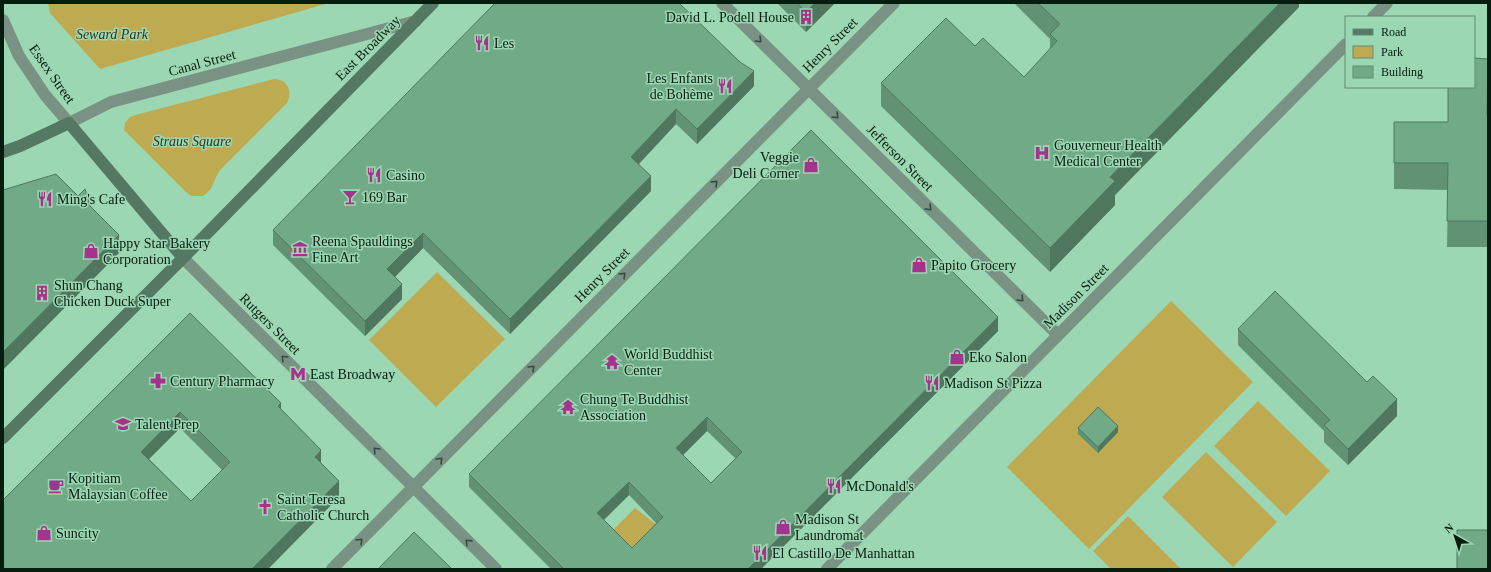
<svg xmlns="http://www.w3.org/2000/svg" width="1491" height="572" font-family="'Times New Roman',serif">
	<style>
		.green { fill: #beaa50 }
		.lines { fill: none; stroke-linecap: round; stroke-linejoin: round }
		.street { stroke: #7a9283; stroke-width: 12 }
		.secondary { stroke: #547862; stroke-width: 12 }
		.wall { fill: #619274; fill-rule: evenodd }
		.shaded-wall { fill: #4f775e }
		.building { fill: #71aa87; stroke: #4f775e; fill-rule: evenodd }
		.oneway { stroke: #344b3d }
		.labels { text-anchor: middle; dominant-baseline: central; stroke-width: 3; stroke-linejoin: round; paint-order: stroke }
		.poi-label { font-size: 14px; fill: #051c0f; stroke: #9cd7b3; text-anchor: start }
		.park-label { font-size: 14px; font-style: italic; fill: #38331c; stroke: #9cd7b3 }
		.street-label { font-size: 14px; fill: #051c0f; stroke: #9cd7b3 }
	</style>
	<rect width="100%" height="100%" fill="#9cd7b3"/>
	<!-- green -->
	<path class="green" d="M48,3H329L100,69L50,13Z
		M274,79C288,79 293,92 287,103L220,170C213,180 215,188 203,196H191L186,192L124,130L125,123L130,117L139,114Z
		M437,272L505,339L436,407L369,340Z
		M1171,301L1253,382L1089,549L1007,467Z
		M1258,401L1330,471L1286,516L1214,446Z
		M1206,452L1277,522L1233,567L1162,497Z
		M635,508L663,530L644,549L574,569Z
		M1128,516L1181,569H1111L1093,551Z"/>
	<g class="lines">
		<!-- street -->
		<path class="street" d="M722,3L1058,335
			M1373,17L1387,3
			M3,20L19,56L45,95L69,123L111,102L416,21
			M183,258L496,569
			M332,569L894,3
			M827,569L1346,44"/>
		<!-- secondary -->
		<path class="secondary" d="M3,152L20,146L69,123L183,258
			M3,438L183,258L433,3"/>
	</g>
	<!-- wall -->
	<path class="wall" d="M777,3H835L806,32Z
		M1014,3H1299V7L1115,195V205L1050,272L881,106V83L975,46L1024,77L1050,49V39Z
		M754,86L697,144L676,124L639,164L651,191L510,334L423,248L395,277L402,299L365,336L273,245V230Z
		M1488,115V247H1447L1448,190L1394,189V122H1448Z
		M190,313L281,410L321,463L339,497L268,569H3ZM180,428L222,470L191,501L149,459Z
		M1238,329L1397,416L1348,465L1324,442V431L1238,345Z
		M998,331L761,569H551L469,487V474ZM707,431L736,459L711,483L683,455ZM629,495L656,523L632,548L604,520Z
		M1078,428L1118,432L1098,453L1078,434Z"/>
	<!-- shaded-wall -->
	<path class="shaded-wall" d="M815,3H835L806,32V12Z
		M1280,3H1299V7L1115,195V205L1050,272V248L1110,177Z
		M754,71V86L697,144V129Z
		M676,109V124L631,172V157Z
		M651,176V191L510,334V319Z
		M423,233V248L387,285V269Z
		M119,235V253L3,370V352Z
		M402,284V299L365,336V321Z
		M998,317V331L761,569H748Z
		M1397,399V416L1348,465V449Z
		M281,403V419L278,406Z
		M180,412V428L141,467V452Z
		M707,417V431L676,462V448Z
		M1118,426V432L1098,453V447Z
		M321,450V465L315,457Z
		M339,481V497L268,569H252Z
		M629,482V495L597,526V513Z"/>
	<!-- building -->
	<path class="building" d="M495,3H679L740,62L754,71L697,129L676,109L631,157L651,176L510,319L423,233L387,269L402,284L365,321L273,230Z
		M797,3H815L806,12Z
		M1038,3H1280L1110,177L1115,181L1050,248L881,83L946,18L975,46L983,38L1024,77L1057,41L1050,34L1060,24Z
		M1474,58L1488,59L1487,115H1488V221H1447L1448,163H1394V122H1448V87H1474Z
		M811,130L998,317L748,569H564L469,474ZM707,417L742,452L711,483L676,448ZM629,482L663,517L632,548L597,513Z
		M56,174L78,196L85,189L90,206L119,235L3,352V190Z
		M1275,291L1367,382L1373,376L1397,399L1348,449L1324,425L1330,420L1238,329Z
		M190,313L281,403L278,406L321,450L315,457L339,481L252,569H3V500ZM180,412L230,462L191,501L141,452Z
		M1098,407L1118,426L1098,447L1078,428Z
		M1457,530H1488V569H1457Z
		M414,532L452,569H378Z"/>
	<!-- one-way arrows -->
	<defs><path id="oneway-chevron" d="M-2-3.5L2.5 0L-2 3.5" fill="none" stroke-width="1.6" stroke-linecap="round" stroke-linejoin="round"/></defs>
	<g class="oneway">
		<use href="#oneway-chevron" transform="translate(759 40) rotate(45)"/>
		<use href="#oneway-chevron" transform="translate(836 116) rotate(45)"/>
		<use href="#oneway-chevron" transform="translate(715 183) rotate(-45)"/>
		<use href="#oneway-chevron" transform="translate(929 208) rotate(45)"/>
		<use href="#oneway-chevron" transform="translate(623 275) rotate(-45)"/>
		<use href="#oneway-chevron" transform="translate(1021 299) rotate(45)"/>
		<use href="#oneway-chevron" transform="translate(284 358) rotate(-135)"/>
		<use href="#oneway-chevron" transform="translate(532 368) rotate(-45)"/>
		<use href="#oneway-chevron" transform="translate(376 450) rotate(-135)"/>
		<use href="#oneway-chevron" transform="translate(440 460) rotate(-45)"/>
		<use href="#oneway-chevron" transform="translate(360 541) rotate(-45)"/>
		<use href="#oneway-chevron" transform="translate(468 542) rotate(-136)"/>
	</g>
	<!-- icons -->
	<defs>
		<symbol id="building-bare" viewBox="-9 -9 18 18"><path d="M-4-6H4V6H1V3H-1V6H-4ZM-2.5-4.3h1.7v1.8h-1.7ZM.8-4.3h1.7v1.8H.8ZM-2.5-1h1.7V.8h-1.7ZM.8-1h1.7V.8H.8Z" fill="#a5338e" stroke="#9cd7b3" stroke-width="2.5" paint-order="stroke"/></symbol>
		<symbol id="restaurant-bare" viewBox="-9 -9 18 18"><path d="M-5-6h1v4h1v-4h1v4h1v-4h1v5L-1.5 .5V6h-2V.5L-5-1ZM5-6V6H3V1.5H1.5Q1.5-4 5-6Z" fill="#a5338e" stroke="#9cd7b3" stroke-width="2.5" paint-order="stroke"/></symbol>
		<symbol id="hospital-bare" viewBox="-9 -9 18 18"><path d="M-5-5h3v3.5h4V-5h3V5h-3V1.5h-4V5h-3Z" fill="#a5338e" stroke="#9cd7b3" stroke-width="2.5" paint-order="stroke"/></symbol>
		<symbol id="shop-bare" viewBox="-9 -9 18 18"><path d="M-5-2.5h2.3a2.7 3.5 0 0 1 5.4 0H5L5.5 6h-11ZM-1.5-2.5h3a1.5 2.3 0 0 0-3 0Z" fill="#a5338e" stroke="#9cd7b3" stroke-width="2.5" paint-order="stroke"/></symbol>
		<symbol id="bar-bare" viewBox="-9 -9 18 18"><path d="M-6-5H6L.8 .8V4.5H3.5V6h-7V4.5H-.8V.8Z" fill="#a5338e" stroke="#9cd7b3" stroke-width="2.5" paint-order="stroke"/></symbol>
		<symbol id="museum-bare" viewBox="-9 -9 18 18"><path d="M0-6L6-3V-2H-6V-3ZM-5-1h2V3h-2ZM-1-1h2V3h-2ZM3-1h2V3H3ZM-6 4H6V6H-6Z" fill="#a5338e" stroke="#9cd7b3" stroke-width="2.5" paint-order="stroke"/></symbol>
		<symbol id="temple-bare" viewBox="-9 -9 18 18"><path d="M0-6L5-2H3V0L6.5 2.5H4V6H1.5V3h-3V6H-4V2.5H-6.5L-3 0V-2H-5Z" fill="#a5338e" stroke="#9cd7b3" stroke-width="2.5" paint-order="stroke"/></symbol>
		<symbol id="metro-bare" viewBox="-9 -9 18 18"><path d="M-5.5 5V-5H-3L0 0L3-5H5.5V5H3V-.5L0 4L-3-.5V5Z" fill="#a5338e" stroke="#9cd7b3" stroke-width="2.5" paint-order="stroke"/></symbol>
		<symbol id="pharmacy-bare" viewBox="-9 -9 18 18"><path d="M-2-6h4v4h4v4h-4v4h-4v-4h-4v-4h4Z" fill="#a5338e" stroke="#9cd7b3" stroke-width="2.5" paint-order="stroke"/></symbol>
		<symbol id="school-bare" viewBox="-9 -9 18 18"><path d="M0-5L7-2L0 1L-7-2ZM-4 1L0 2.5L4 1V4Q0 6-4 4Z" fill="#a5338e" stroke="#9cd7b3" stroke-width="2.5" paint-order="stroke"/></symbol>
		<symbol id="cafe-bare" viewBox="-9 -9 18 18"><path d="M-5.5-4.5H6V0H3Q3 3.5 0 3.5H-2.5Q-5.5 3.5-5.5 0ZM3-3.2v2h1.7v-2ZM-6 4.5H4V6H-6Z" fill="#a5338e" stroke="#9cd7b3" stroke-width="2.5" paint-order="stroke"/></symbol>
		<symbol id="church-bare" viewBox="-9 -9 18 18"><path d="M-1.2-6h2.4v3.5h3.3v2.4h-3.3V6h-2.4V-.1h-3.3v-2.4h3.3Z" fill="#a5338e" stroke="#9cd7b3" stroke-width="2.5" paint-order="stroke"/></symbol>
	</defs>
	<g fill-rule="evenodd">
		<use href="#building-bare" x="795" y="6" width="22" height="22"/>
		<use href="#restaurant-bare" x="471" y="32" width="22" height="22"/>
		<use href="#restaurant-bare" x="714" y="75" width="22" height="22"/>
		<use href="#hospital-bare" x="1031" y="142" width="22" height="22"/>
		<use href="#shop-bare" x="800" y="154" width="22" height="22"/>
		<use href="#restaurant-bare" x="363" y="164" width="22" height="22"/>
		<use href="#bar-bare" x="339" y="186" width="22" height="22"/>
		<use href="#restaurant-bare" x="34" y="188" width="22" height="22"/>
		<use href="#museum-bare" x="289" y="238" width="22" height="22"/>
		<use href="#shop-bare" x="80" y="240" width="22" height="22"/>
		<use href="#shop-bare" x="908" y="254" width="22" height="22"/>
		<use href="#building-bare" x="31" y="282" width="22" height="22"/>
		<use href="#shop-bare" x="946" y="346" width="22" height="22"/>
		<use href="#temple-bare" x="601" y="351" width="22" height="22"/>
		<use href="#metro-bare" x="287" y="363" width="22" height="22"/>
		<use href="#pharmacy-bare" x="147" y="370" width="22" height="22"/>
		<use href="#restaurant-bare" x="921" y="372" width="22" height="22"/>
		<use href="#temple-bare" x="557" y="396" width="22" height="22"/>
		<use href="#school-bare" x="112" y="413" width="22" height="22"/>
		<use href="#cafe-bare" x="45" y="475" width="22" height="22"/>
		<use href="#restaurant-bare" x="823" y="475" width="22" height="22"/>
		<use href="#church-bare" x="254" y="496" width="22" height="22"/>
		<use href="#shop-bare" x="772" y="516" width="22" height="22"/>
		<use href="#shop-bare" x="33" y="522" width="22" height="22"/>
		<use href="#restaurant-bare" x="749" y="542" width="22" height="22"/>
	</g>
	<g class="labels">
		<!-- poi labels -->
		<g class="poi-label">
			<text x="794" y="17" text-anchor="end">David L. Podell House</text>
			<text x="494" y="43">Les</text>
			<text x="713" y="78" text-anchor="end">Les Enfants<tspan x="713" dy="16">de Bohème</tspan></text>
			<text x="1054" y="145">Gouverneur Health<tspan x="1054" dy="16">Medical Center</tspan></text>
			<text x="799" y="157" text-anchor="end">Veggie<tspan x="799" dy="16">Deli Corner</tspan></text>
			<text x="386" y="175">Casino</text>
			<text x="362" y="197">169 Bar</text>
			<text x="57" y="199">Ming's Cafe</text>
			<text x="312" y="241">Reena Spauldings<tspan x="312" dy="16">Fine Art</tspan></text>
			<text x="103" y="243">Happy Star Bakery<tspan x="103" dy="16">Corporation</tspan></text>
			<text x="931" y="265">Papito Grocery</text>
			<text x="54" y="285">Shun Chang<tspan x="54" dy="16">Chicken Duck Super</tspan></text>
			<text x="624" y="354">World Buddhist<tspan x="624" dy="16">Center</tspan></text>
			<text x="969" y="357">Eko Salon</text>
			<text x="310" y="374">East Broadway</text>
			<text x="170" y="381">Century Pharmacy</text>
			<text x="944" y="383">Madison St Pizza</text>
			<text x="580" y="399">Chung Te Buddhist<tspan x="580" dy="16">Association</tspan></text>
			<text x="135" y="424">Talent Prep</text>
			<text x="68" y="478">Kopitiam<tspan x="68" dy="16">Malaysian Coffee</tspan></text>
			<text x="846" y="486">McDonald's</text>
			<text x="277" y="499">Saint Teresa<tspan x="277" dy="16">Catholic Church</tspan></text>
			<text x="795" y="519">Madison St<tspan x="795" dy="16">Laundromat</tspan></text>
			<text x="56" y="533">Suncity</text>
			<text x="772" y="553">El Castillo De Manhattan</text>
		</g>
		<!-- park labels -->
		<g class="park-label">
			<text x="112" y="34">Seward Park</text>
			<text x="192" y="141">Straus Square</text>
		</g>
		<!-- street labels -->
		<g class="street-label">
			<text transform="translate(830 45) rotate(-45)">Henry Street</text>
			<text transform="translate(368 48) rotate(-45)">East Broadway</text>
			<text transform="translate(202 63) rotate(-15)">Canal Street</text>
			<text transform="translate(52 74) rotate(55)">Essex Street</text>
			<text transform="translate(900 158) rotate(45)">Jefferson Street</text>
			<text transform="translate(602 275) rotate(-45)">Henry Street</text>
			<text transform="translate(1076 296) rotate(-45)">Madison Street</text>
			<text transform="translate(270 324) rotate(45)">Rutgers Street</text>
		</g>
	</g>
	<!-- border -->
	<rect width="1491" height="572" fill="none" stroke="#051c0f" stroke-width="8"/>
	<!-- legend -->
	<rect x="1345" y="16" width="130" height="72" fill="#9cd7b3" stroke="#608c71"/>
	<rect x="1353" y="29" width="20" height="6" fill="#547862" stroke="#608c71"/>
	<text x="1381" y="36" font-size="12" fill="#051c0f">Road</text>
	<rect x="1353" y="46" width="20" height="12" fill="#beaa50" stroke="#608c71"/>
	<text x="1381" y="56" font-size="12" fill="#051c0f">Park</text>
	<rect x="1353" y="66" width="20" height="12" fill="#71aa87" stroke="#608c71"/>
	<text x="1381" y="76" font-size="12" fill="#051c0f">Building</text>
	<!-- north arrow -->
	<g transform="translate(1455 536) rotate(321)" stroke="#9cd7b3" stroke-width="3" paint-order="stroke">
	<path d="M0-3L7 15L0 10L-7 15Z" fill="#051c0f"/>
	<text y="-6" font-size="11" font-weight="bold" text-anchor="middle" fill="#051c0f">N</text>
	</g>
</svg>
